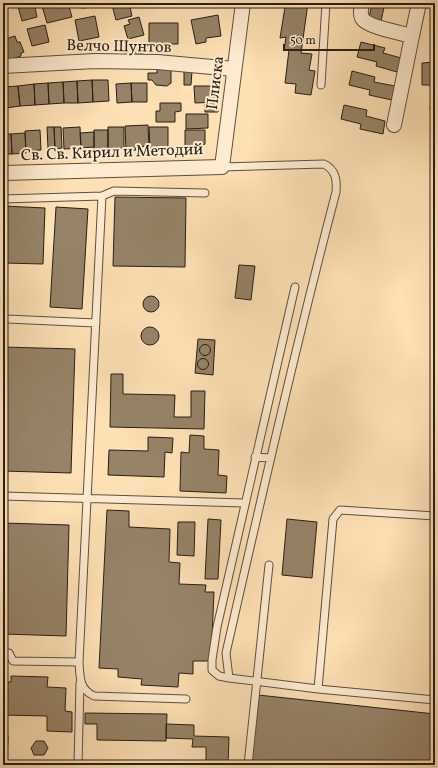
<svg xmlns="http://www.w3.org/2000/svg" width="438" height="768" font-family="Vollkorn,serif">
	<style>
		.building { fill: #968368; stroke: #261f15 }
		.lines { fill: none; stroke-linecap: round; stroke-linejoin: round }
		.service-casing { stroke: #5c4f3d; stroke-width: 9 }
		.minor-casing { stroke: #5c4f3d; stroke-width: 16 }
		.service { stroke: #feebcf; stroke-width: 7 }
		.minor { stroke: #feebcf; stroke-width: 14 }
		.labels { text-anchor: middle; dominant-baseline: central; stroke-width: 4; stroke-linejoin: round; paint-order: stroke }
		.street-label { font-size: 16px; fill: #261f15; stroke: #feebcf }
	</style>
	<rect width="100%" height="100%" fill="#fee0b5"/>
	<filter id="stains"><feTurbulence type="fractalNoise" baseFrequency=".005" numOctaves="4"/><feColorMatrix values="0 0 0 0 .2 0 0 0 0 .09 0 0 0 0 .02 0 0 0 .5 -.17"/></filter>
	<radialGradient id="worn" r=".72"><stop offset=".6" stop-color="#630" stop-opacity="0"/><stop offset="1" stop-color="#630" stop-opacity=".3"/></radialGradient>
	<!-- building -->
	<path class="building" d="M17,3H34L37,17L22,21Z
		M53,3H68L72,17L47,23L42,6Z
		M81,3H94L95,7L81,8Z
		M118,3H129L132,16L116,20L112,5Z
		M283,3H308L301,53L312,54L309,70L315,71L311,95L295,93L296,84L285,83L289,50H284L286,37L280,38L285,7L282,6Z
		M372,3H385L381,21L369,18Z
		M218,15L221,36L206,38V42L196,44L191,20Z
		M95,16L99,37L79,41L75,20Z
		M139,17L144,35L128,39L124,26L130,24L128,20Z
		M149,23H178V44H149Z
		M45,25L49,42L32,46L27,29Z
		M15,36L17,42H20L24,52L21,53V56L6,61L3,51V48L7,46L5,39Z
		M361,42L385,48L383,53L401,58L397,72L376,66L377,62L357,57Z
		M143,43V54L125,55V44Z
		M435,62V85H422V63Z
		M157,66L171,67V83L167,86L156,85L152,80H148V73H157Z
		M184,71H192L191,85H184Z
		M352,71L375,77L374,82L395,86L392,100L369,95L370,90L349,85Z
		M92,80H108L109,101L93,102Z
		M92,80L93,102L78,103L77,81Z
		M77,81L78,103H64L63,82Z
		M63,82L64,103L49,104L48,83Z
		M48,83L49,104L35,105L34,84Z
		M131,83H147V102H132Z
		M131,83L132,102L117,103L116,84Z
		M34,84L35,105L20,106L18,86Z
		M18,86L20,106L6,108L4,87Z
		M194,86H216L217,102L195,103Z
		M4,87L6,108H3V88Z
		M160,103H181V111L175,112V122H156V111H160Z
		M205,104H218V112H205Z
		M344,105L367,110L366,116L385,121L383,134L360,129L361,124L341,119Z
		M430,107H435V136H433Z
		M186,114H208V128L186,129Z
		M148,125L149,146L136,147V150L126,151L125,126Z
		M47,127H54L55,149H48Z
		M54,127H61L62,148L55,149Z
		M80,127L81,148L64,149L63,128Z
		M108,127H124V148H108Z
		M149,127H168V149H150Z
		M40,130L41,150L26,151L25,131Z
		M94,130H108V150H94Z
		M185,130H205V144L201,146H185Z
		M94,132V147L81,148L80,133Z
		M25,133L26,153L12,154L11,134Z
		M3,134H11L12,154H3Z
		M115,197L186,198L185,267L113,266Z
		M3,206L45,208L43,264L3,263Z
		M56,207L88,209L82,309L50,307Z
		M239,265L255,266L251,300L235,298Z
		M143 304a8 8 0 1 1 16 0a8 8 0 1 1-16 0Z
		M141 336a9 9 0 1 1 18 0a9 9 0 1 1-18 0Z
		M198,339L215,340L213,375L195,373Z
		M199.5 350a5.5 5.5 0 1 1 11 0a5.5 5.5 0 1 1-11 0Z
		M3,347L75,349L71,473L3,471Z
		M197.5 364a5.5 5.5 0 1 1 11 0a5.5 5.5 0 1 1-11 0Z
		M111,374H123V394L175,395L174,417H191V391H205L204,429L110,427Z
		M190,435L204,436V449L219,450L218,475L227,476L226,493L180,491L181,452L189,453Z
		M148,437L173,438L172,453L165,452L164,477L108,475L109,450L148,451Z
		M107,510L129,511V527L170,529L169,562L180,563L179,584L206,585L205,592H214L211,661H193V674L179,673L178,687L141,685L142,679L118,677V669L99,668Z
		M208,519L221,520L218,579H205Z
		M287,519L317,522L312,578L282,575Z
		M178,522H195L194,556L177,555Z
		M3,523L69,525L66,636L3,634Z
		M11,676L48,677L47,687L66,688L65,711L72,712V732L47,731V716L3,715V682H11Z
		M258,695L435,714V765H251Z
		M85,713L167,714L166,741L97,740V724H85Z
		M166,724L194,725V736L229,737L228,765H206V747H192L193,739L166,738Z
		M3,736H8L7,765H3Z
		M36,741H44L48,748L44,755H34L31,748Z"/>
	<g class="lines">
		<defs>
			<path id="service" d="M321,85L326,3
				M222,167L324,164C336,170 337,180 336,192C296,345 261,499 226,653L229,678
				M102,196L79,662C80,677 79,689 94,696L186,699
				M3,199L102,196L114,191L205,193
				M295,287L217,627L212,660V670L219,676L229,678L318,689L435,700
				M3,317L7,319L96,323
				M255,457L270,458
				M3,496L244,503
				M3,653H9L13,661L79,662
				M318,689L333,519L340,510L435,516
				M78,765L80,683
				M248,765L269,565"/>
			<path id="minor" d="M362,3C361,8 360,14 362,18C367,27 401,33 412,36L394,125
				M412,36L419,3
				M3,66L95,61L157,62L234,69
				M3,173L222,167L243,3"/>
		</defs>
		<!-- service casing -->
		<use href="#service" class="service-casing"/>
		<!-- minor casing -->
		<use href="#minor" class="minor-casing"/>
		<!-- service -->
		<use href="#service" class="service"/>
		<!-- minor -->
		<use href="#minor" class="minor"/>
	</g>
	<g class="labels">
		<!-- street labels -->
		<g class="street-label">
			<text transform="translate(119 47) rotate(1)">Велчо Шунтов</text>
			<text transform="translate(216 83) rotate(-83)">Плиска</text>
			<text transform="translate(112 153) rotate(-2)">Св. Св. Кирил и Методий</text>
		</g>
	</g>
	<!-- margin -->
	<rect width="438" height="768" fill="none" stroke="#fee0b5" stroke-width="16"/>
	<rect x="4" y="4" width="430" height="760" fill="none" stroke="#261f15" stroke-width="2"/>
	<rect x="8" y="8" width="422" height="752" fill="none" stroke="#261f15"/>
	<!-- scale -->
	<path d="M284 44v6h90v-6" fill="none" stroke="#261f15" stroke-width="2"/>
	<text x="290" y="44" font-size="12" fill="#261f15" stroke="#feebcf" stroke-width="3" paint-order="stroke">50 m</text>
	<rect width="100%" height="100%" filter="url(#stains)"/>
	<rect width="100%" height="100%" fill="url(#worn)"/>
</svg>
